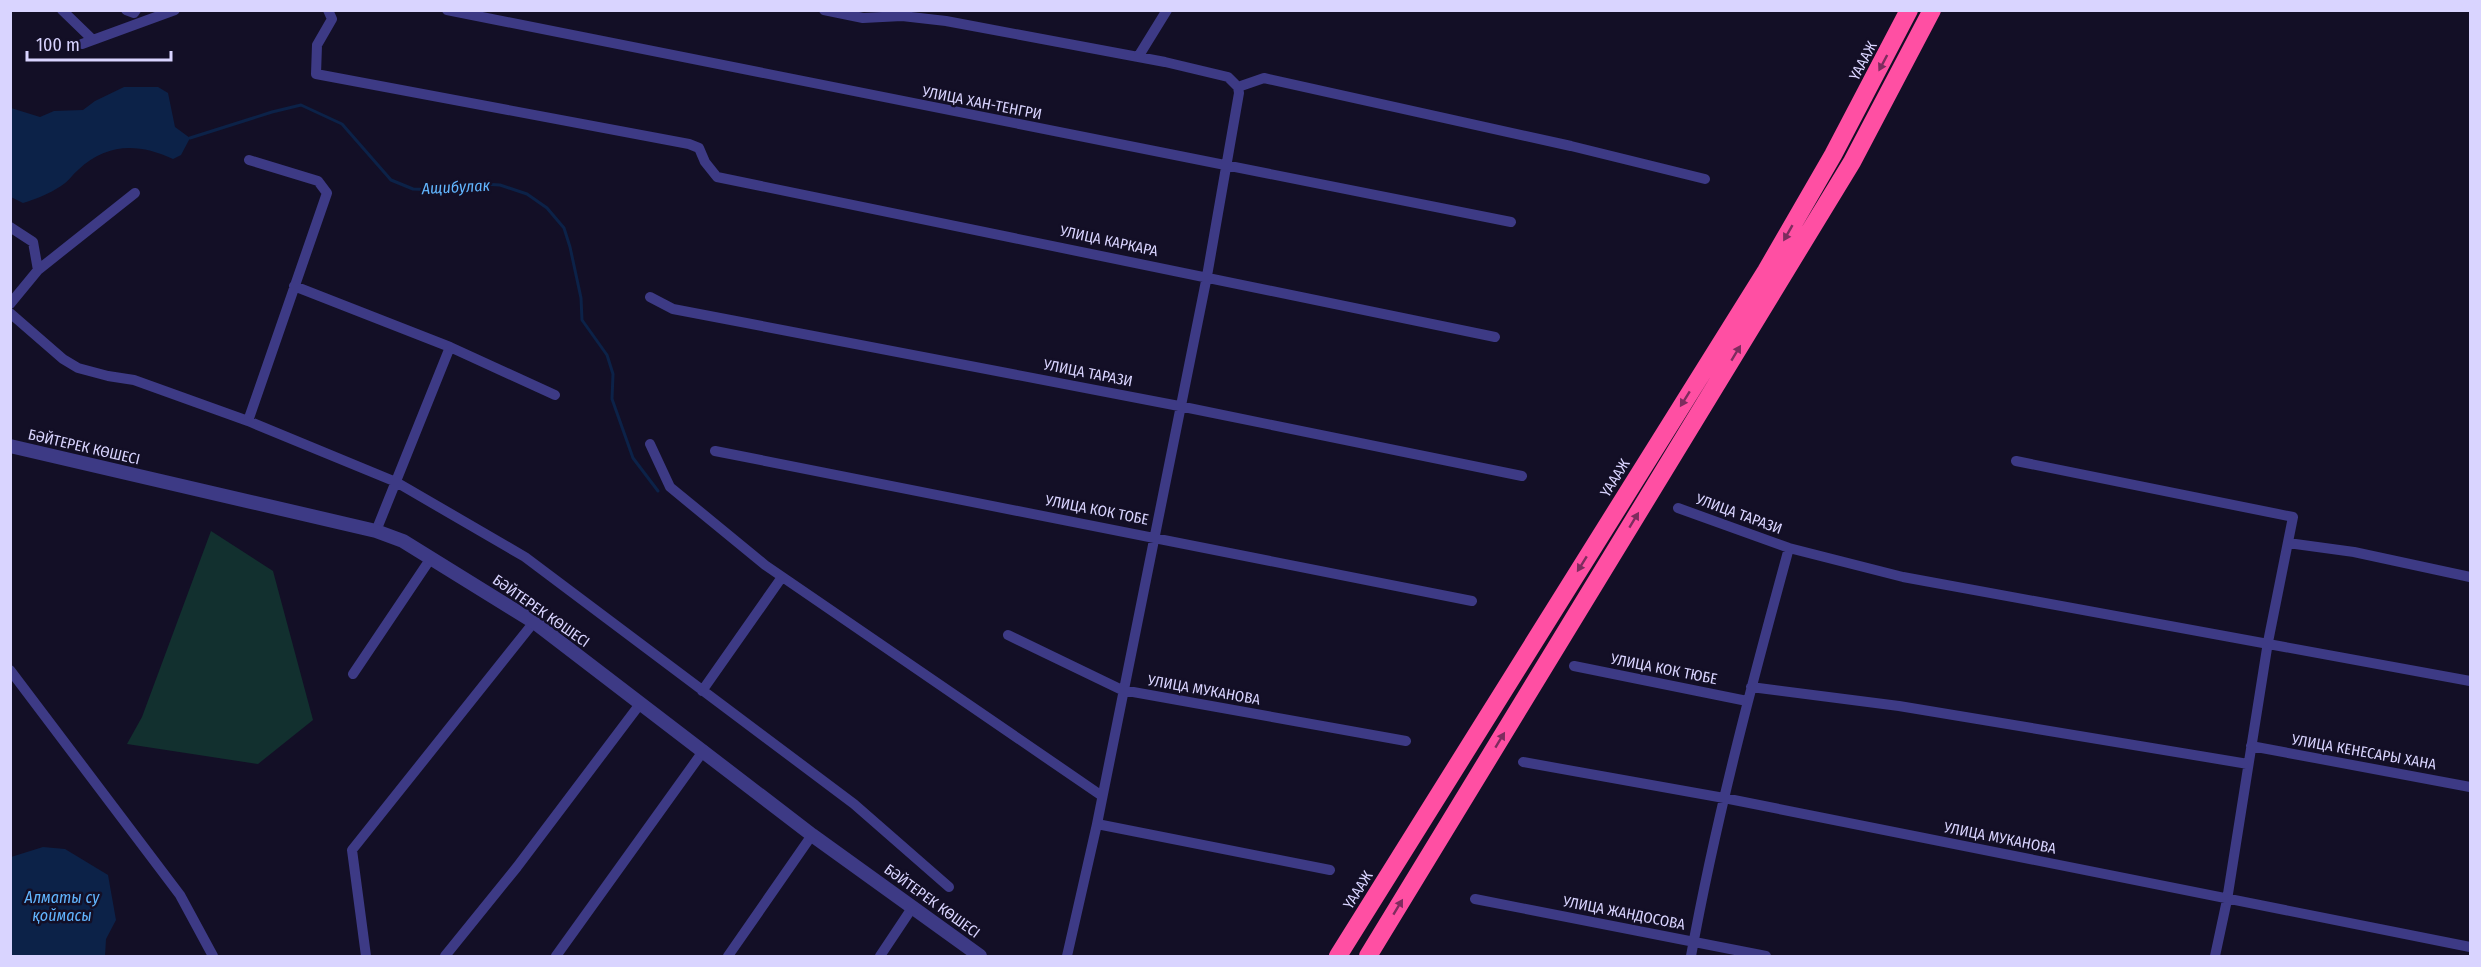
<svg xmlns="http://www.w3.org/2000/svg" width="2481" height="967" font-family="'Fira Sans Condensed',sans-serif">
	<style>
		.green { fill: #12302f }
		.water { fill: #0c2248 }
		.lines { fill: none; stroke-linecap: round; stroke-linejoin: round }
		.stream { stroke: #0c2248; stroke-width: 3 }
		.minor { stroke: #3d3a85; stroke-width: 10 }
		.tertiary { stroke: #3d3a85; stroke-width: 14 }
		.motorway { stroke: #ff4fa3; stroke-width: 18 }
		.oneway { fill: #7d2c5e }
		.labels { text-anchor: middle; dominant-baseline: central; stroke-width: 5; stroke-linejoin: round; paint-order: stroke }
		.street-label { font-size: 15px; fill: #d9d4ff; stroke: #130f26 }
		.water-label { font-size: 16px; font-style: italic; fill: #62b6ff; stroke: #130f26 }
	</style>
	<rect width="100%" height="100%" fill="#130f26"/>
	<!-- green -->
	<path class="green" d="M211,531L273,571L313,720L258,764L127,744L142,717Z"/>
	<!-- water -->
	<path class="water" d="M124,87H158L168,93L175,127L190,138L181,155L173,159C138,143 107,143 78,170C72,175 68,182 61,186C49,194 36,199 23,203L11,197V108L40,117L54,111L83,110L95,101Z
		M43,847L65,849L108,875L116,920L106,939L105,956H11V857Z"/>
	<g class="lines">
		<!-- stream -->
		<path class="stream" d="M190,138L272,112L301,105L342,124L391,180L413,189L437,190L466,183L500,185L527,194L547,208L564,228L570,247L581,298L582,320L607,355L613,374L612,399L633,458L658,491"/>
		<!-- minor -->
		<path class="minor" d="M62,10L93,40
			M126,10L134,13L136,10
			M328,10L332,19L317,45L316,74L689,144L699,148L705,162L717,177L1495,337
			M447,10L1511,222
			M824,10L863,18L902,16
			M894,10L902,16L946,21L1165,62L1228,77L1238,87L1239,93L1207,276L1097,824L1067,956
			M82,44L175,10
			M1138,57L1167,10
			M1238,87L1264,78L1571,146L1705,179
			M10,227L33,242L38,270
			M294,286L450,347L555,395
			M650,297L673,309L1179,406L1522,476
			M10,304L38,270L135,193
			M10,313L63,359L78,368L108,376L134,380L248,421L396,482L525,557L854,804L949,887
			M248,421L327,193L318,181L249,160
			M650,444L670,487L765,565L1102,796
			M715,451L1472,601
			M2016,461L2293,517L2268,642L2227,900L2215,956
			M1678,508L1789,548L1903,577L2470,681
			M376,531L450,347
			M2288,543L2354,552L2470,577
			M1008,635L1122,690L1406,741
			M1574,666L1747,701
			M10,670L180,895L213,956
			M353,674L431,558
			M1751,687L1899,706L2248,764
			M702,691L782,577
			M2251,746L2470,787
			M1523,762L1724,798L2470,947
			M1097,824L1330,870
			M1475,899L1766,956
			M366,956L352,850L534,622
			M445,956L517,867L640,704
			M556,956L704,750
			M728,956L812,835
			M880,956L912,908
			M1691,956C1716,818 1752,683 1789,548"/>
		<!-- tertiary -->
		<path class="tertiary" d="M10,446L376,531L403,541L534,622L812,835L980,956"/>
		<!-- motorway -->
		<path class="motorway" d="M1338,956L1766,271L1833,155L1909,10
			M1368,956L1852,162L1932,10"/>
	</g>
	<!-- one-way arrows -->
	<defs><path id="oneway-solid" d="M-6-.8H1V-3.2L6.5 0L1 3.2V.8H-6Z" transform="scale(1.5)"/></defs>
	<g class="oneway">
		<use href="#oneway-solid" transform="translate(1883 63) rotate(118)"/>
		<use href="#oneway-solid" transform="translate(1788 233) rotate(120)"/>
		<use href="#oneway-solid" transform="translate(1736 353) rotate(-59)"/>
		<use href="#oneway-solid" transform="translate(1685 399) rotate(122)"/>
		<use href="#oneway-solid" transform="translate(1634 520) rotate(-59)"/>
		<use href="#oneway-solid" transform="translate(1582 564) rotate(122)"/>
		<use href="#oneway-solid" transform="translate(1500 740) rotate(-59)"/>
		<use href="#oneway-solid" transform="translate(1398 907) rotate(-59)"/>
	</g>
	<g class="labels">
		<!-- street labels -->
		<g class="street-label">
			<text transform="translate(1863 61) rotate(-62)">ҮАААЖ</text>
			<text transform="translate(982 103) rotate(11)">УЛИЦА ХАН-ТЕНГРИ</text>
			<text transform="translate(1109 241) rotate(12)">УЛИЦА КАРКАРА</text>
			<text transform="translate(1088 373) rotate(11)">УЛИЦА ТАРАЗИ</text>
			<text transform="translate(84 447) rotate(13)">БӘЙТЕРЕК КӨШЕСІ</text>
			<text transform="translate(1615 478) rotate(-58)">ҮАААЖ</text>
			<text transform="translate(1097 510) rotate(11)">УЛИЦА КОК ТОБЕ</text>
			<text transform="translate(1739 514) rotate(20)">УЛИЦА ТАРАЗИ</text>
			<text transform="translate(541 611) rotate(35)">БӘЙТЕРЕК КӨШЕСІ</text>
			<text transform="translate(1664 669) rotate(11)">УЛИЦА КОК ТЮБЕ</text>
			<text transform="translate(1204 690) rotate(10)">УЛИЦА МУКАНОВА</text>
			<text transform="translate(2364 752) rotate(10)">УЛИЦА КЕНЕСАРЫ ХАНА</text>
			<text transform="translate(2000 838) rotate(11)">УЛИЦА МУКАНОВА</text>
			<text transform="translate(1358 890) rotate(-58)">ҮАААЖ</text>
			<text transform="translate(932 901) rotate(36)">БӘЙТЕРЕК КӨШЕСІ</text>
			<text transform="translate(1624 913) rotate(11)">УЛИЦА ЖАНДОСОВА</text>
		</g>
		<!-- water labels -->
		<g class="water-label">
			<text transform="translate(456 187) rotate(-3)">Ащибулак</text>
			<text x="62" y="897">Алматы су<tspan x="62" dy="18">қоймасы</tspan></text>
		</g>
	</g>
	<!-- border -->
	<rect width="2481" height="967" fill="none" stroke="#d9d4ff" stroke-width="24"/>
	<!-- scale -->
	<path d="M27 51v9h144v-9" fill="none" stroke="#d9d4ff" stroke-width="3"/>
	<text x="36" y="51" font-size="18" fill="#d9d4ff" stroke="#130f26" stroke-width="4.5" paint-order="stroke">100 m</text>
</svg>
